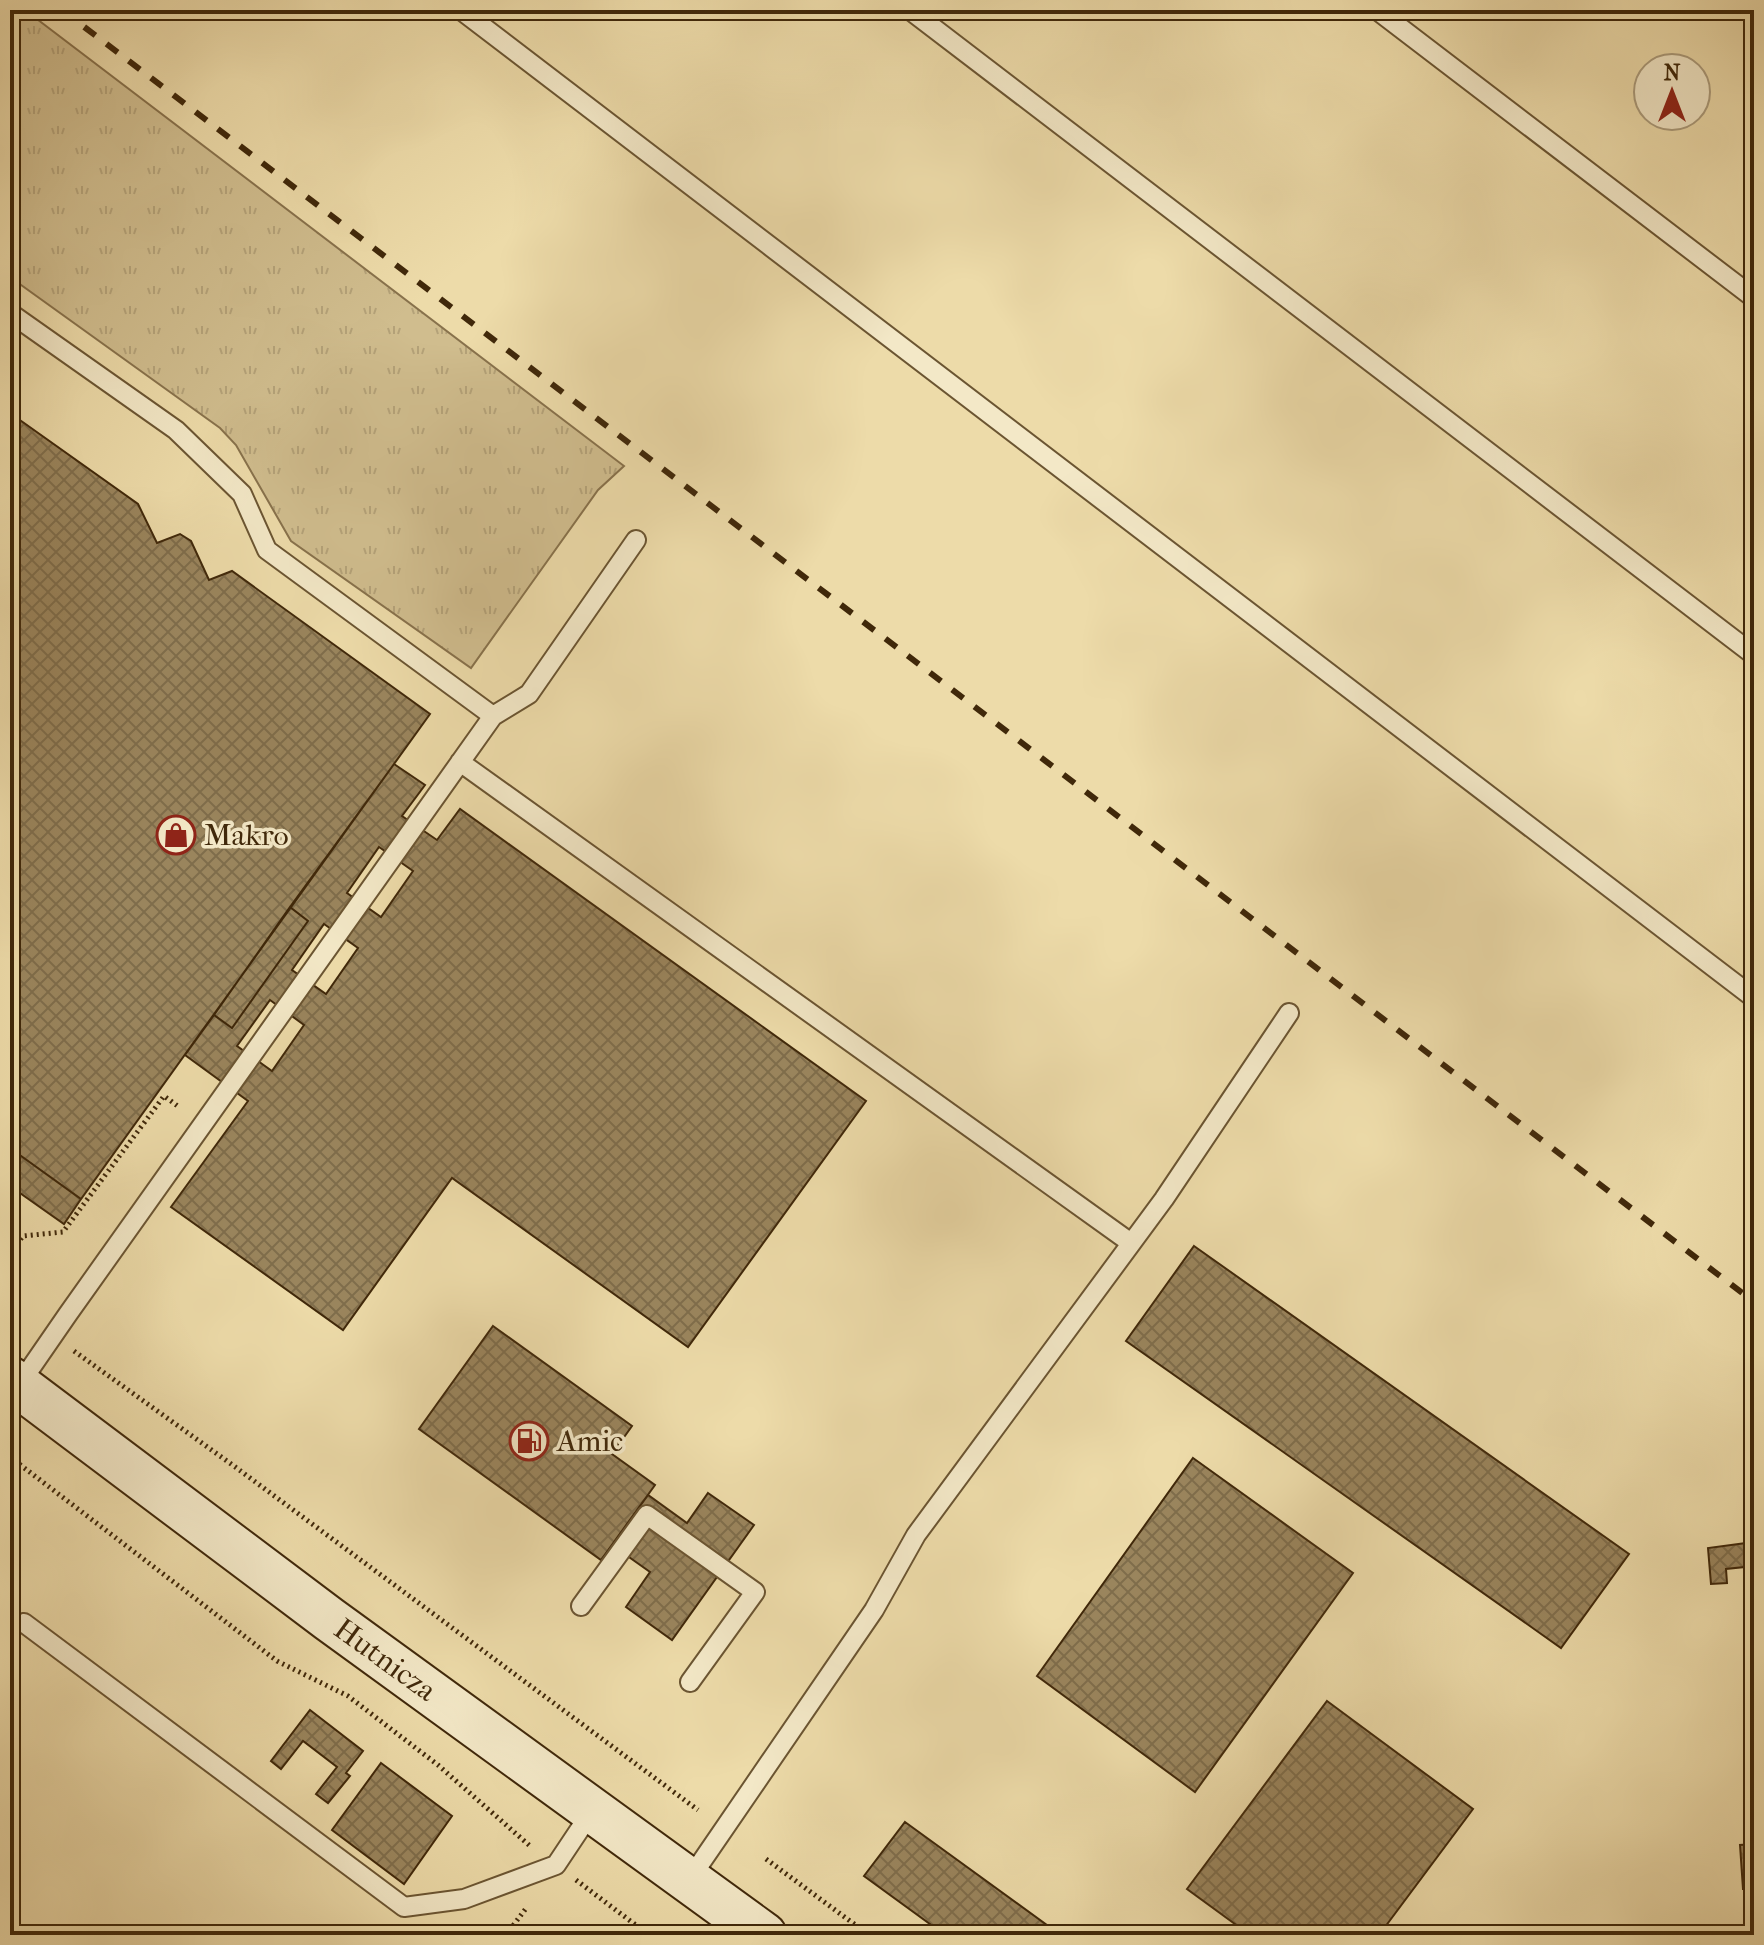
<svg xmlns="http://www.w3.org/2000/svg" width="1764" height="1945" font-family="'IM FELL French Canon',serif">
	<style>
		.grass { fill: url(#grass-tufts); stroke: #88724c; stroke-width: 2 }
		.building { fill: url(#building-cross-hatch); stroke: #40280a; stroke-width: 2; fill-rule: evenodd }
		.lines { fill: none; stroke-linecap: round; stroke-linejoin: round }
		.service-casing { stroke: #6b5532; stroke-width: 22 }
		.secondary-casing { stroke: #40280a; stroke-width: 48 }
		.path { stroke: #40280a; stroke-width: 5; stroke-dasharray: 2 4; stroke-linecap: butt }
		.service { stroke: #f3e8c7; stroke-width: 18 }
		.secondary { stroke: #f3e8c7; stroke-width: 44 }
		.rail { stroke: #40280a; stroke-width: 6; stroke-dasharray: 14 14; stroke-linecap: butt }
		.labels { text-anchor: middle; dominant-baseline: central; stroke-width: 7; stroke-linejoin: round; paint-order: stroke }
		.poi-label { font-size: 30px; fill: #40280a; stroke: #f3e8c7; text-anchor: start }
		.street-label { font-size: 30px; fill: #40280a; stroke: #f3e8c7 }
	</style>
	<defs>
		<pattern id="grass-tufts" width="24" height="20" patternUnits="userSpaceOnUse" patternTransform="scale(2)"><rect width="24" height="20" fill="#d0bd8e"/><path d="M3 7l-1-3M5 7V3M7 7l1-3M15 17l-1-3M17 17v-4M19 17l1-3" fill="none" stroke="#b4a279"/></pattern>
		<pattern id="building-cross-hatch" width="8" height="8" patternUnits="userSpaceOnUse" patternTransform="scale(2)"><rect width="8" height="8" fill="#9a855d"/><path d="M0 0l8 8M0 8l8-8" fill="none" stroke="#7f6d4b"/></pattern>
	</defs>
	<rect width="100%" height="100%" fill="#eddba9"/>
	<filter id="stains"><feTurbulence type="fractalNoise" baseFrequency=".0025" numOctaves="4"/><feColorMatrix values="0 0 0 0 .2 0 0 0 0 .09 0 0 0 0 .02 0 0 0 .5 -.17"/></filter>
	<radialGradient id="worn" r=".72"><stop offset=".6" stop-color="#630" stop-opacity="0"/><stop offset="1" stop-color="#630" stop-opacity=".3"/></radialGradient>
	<!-- grass -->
	<path class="grass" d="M10,10H25L624,466L598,490L471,668L291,541L236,445L220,428L10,277Z"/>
	<!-- building -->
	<path class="building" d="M10,413L138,504L157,543L180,534L191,541L209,580L232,571L430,714L81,1199L10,1148Z
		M394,764L425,785L402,816L437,840L460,809L866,1101L688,1347L452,1178L343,1330L171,1207L248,1101L185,1055L214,1015L232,1028L308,921L290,907ZM379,847L413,871L381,917L347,893ZM324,924L358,948L326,994L292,970ZM270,1000L304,1025L272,1071L237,1046Z
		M290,907L308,921L232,1028L214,1015Z
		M10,1148L81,1199L64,1224L10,1186Z
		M1194,1246L1629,1554L1561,1648L1126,1341Z
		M493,1326L632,1426L612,1454L655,1485L601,1560L419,1429Z
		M1193,1458L1353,1573L1195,1792L1037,1676Z
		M708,1493L754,1525L672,1640L626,1607L650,1572L612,1545L648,1495L687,1523Z
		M1754,1542V1566L1726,1569L1727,1583L1711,1584L1708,1548Z
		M1327,1701L1473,1809L1379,1935H1250L1187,1889Z
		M310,1710L363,1751L346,1773L350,1776L328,1803L316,1794L337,1767L303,1741L281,1769L271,1761Z
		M381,1763L452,1816L404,1884L332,1830Z
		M905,1822L1051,1928L1046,1935H945L864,1876Z
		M1754,1844V1896H1748L1746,1889H1743L1740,1845Z"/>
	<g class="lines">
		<defs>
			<path id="service" d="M461,10L1754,998
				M910,10L1754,655
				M1377,10L1754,298
				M10,313L176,430L242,494L267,550L493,716
				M460,762L1131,1243
				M19,1385L68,1314L493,716L529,694L636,540
				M581,1606L647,1515L755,1592L690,1682
				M24,1623L404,1907L464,1899L556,1865L592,1811
				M689,1880L874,1610L916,1535L1164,1199L1289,1013"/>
			<path id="secondary" d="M10,1379L329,1619L764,1935"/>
		</defs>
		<!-- service casing -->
		<use href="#service" class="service-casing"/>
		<!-- secondary casing -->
		<use href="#secondary" class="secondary-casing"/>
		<!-- path -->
		<path class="path" d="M10,1254L23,1236L63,1232L164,1096L179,1107
			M10,1307L19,1313
			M74,1351L238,1469L698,1810
			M10,1457L277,1661L348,1696L438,1765L530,1846
			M766,1859L869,1935
			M576,1880L649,1935
			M506,1935L527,1907"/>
		<!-- service -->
		<use href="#service" class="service"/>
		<!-- secondary -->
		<use href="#secondary" class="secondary"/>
		<!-- rail -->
		<path class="rail" d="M62,10L1754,1302"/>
	</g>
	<!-- icons -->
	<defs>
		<symbol id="shop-ring" viewBox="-11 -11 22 22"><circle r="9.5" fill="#f3e8c7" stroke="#8f2418" stroke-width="1.5"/><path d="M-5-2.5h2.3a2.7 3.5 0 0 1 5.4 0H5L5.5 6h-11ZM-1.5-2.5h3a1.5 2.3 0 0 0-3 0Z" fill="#8f2418"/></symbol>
		<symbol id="fuel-ring" viewBox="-11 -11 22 22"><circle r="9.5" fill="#f3e8c7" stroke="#8f2418" stroke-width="1.5"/><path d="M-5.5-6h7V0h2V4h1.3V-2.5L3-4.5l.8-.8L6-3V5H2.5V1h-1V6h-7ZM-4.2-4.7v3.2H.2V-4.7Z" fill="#8f2418"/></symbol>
	</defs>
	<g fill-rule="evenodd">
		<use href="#shop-ring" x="154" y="813" width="44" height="44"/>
		<use href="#fuel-ring" x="507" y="1419" width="44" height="44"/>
	</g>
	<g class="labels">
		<!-- poi labels -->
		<g class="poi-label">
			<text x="204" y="835">Makro</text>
			<text x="557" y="1441">Amic</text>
		</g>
		<!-- street labels -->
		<g class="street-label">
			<text transform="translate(385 1660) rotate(36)">Hutnicza</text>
		</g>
	</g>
	<!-- margin -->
	<rect width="1764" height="1945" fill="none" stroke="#eddba9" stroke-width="40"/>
	<rect x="12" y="12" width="1740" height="1921" fill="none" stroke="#40280a" stroke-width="4"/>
	<rect x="20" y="20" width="1724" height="1905" fill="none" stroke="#40280a" stroke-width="2"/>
	<!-- north arrow -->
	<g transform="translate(1672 92)"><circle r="38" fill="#f3e8c7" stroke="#ab9b7b" stroke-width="2"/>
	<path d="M0-6L14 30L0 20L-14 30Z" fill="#8f2418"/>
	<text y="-12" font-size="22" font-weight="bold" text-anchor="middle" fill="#40280a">N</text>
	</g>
	<rect width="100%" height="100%" filter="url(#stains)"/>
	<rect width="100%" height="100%" fill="url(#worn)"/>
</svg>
